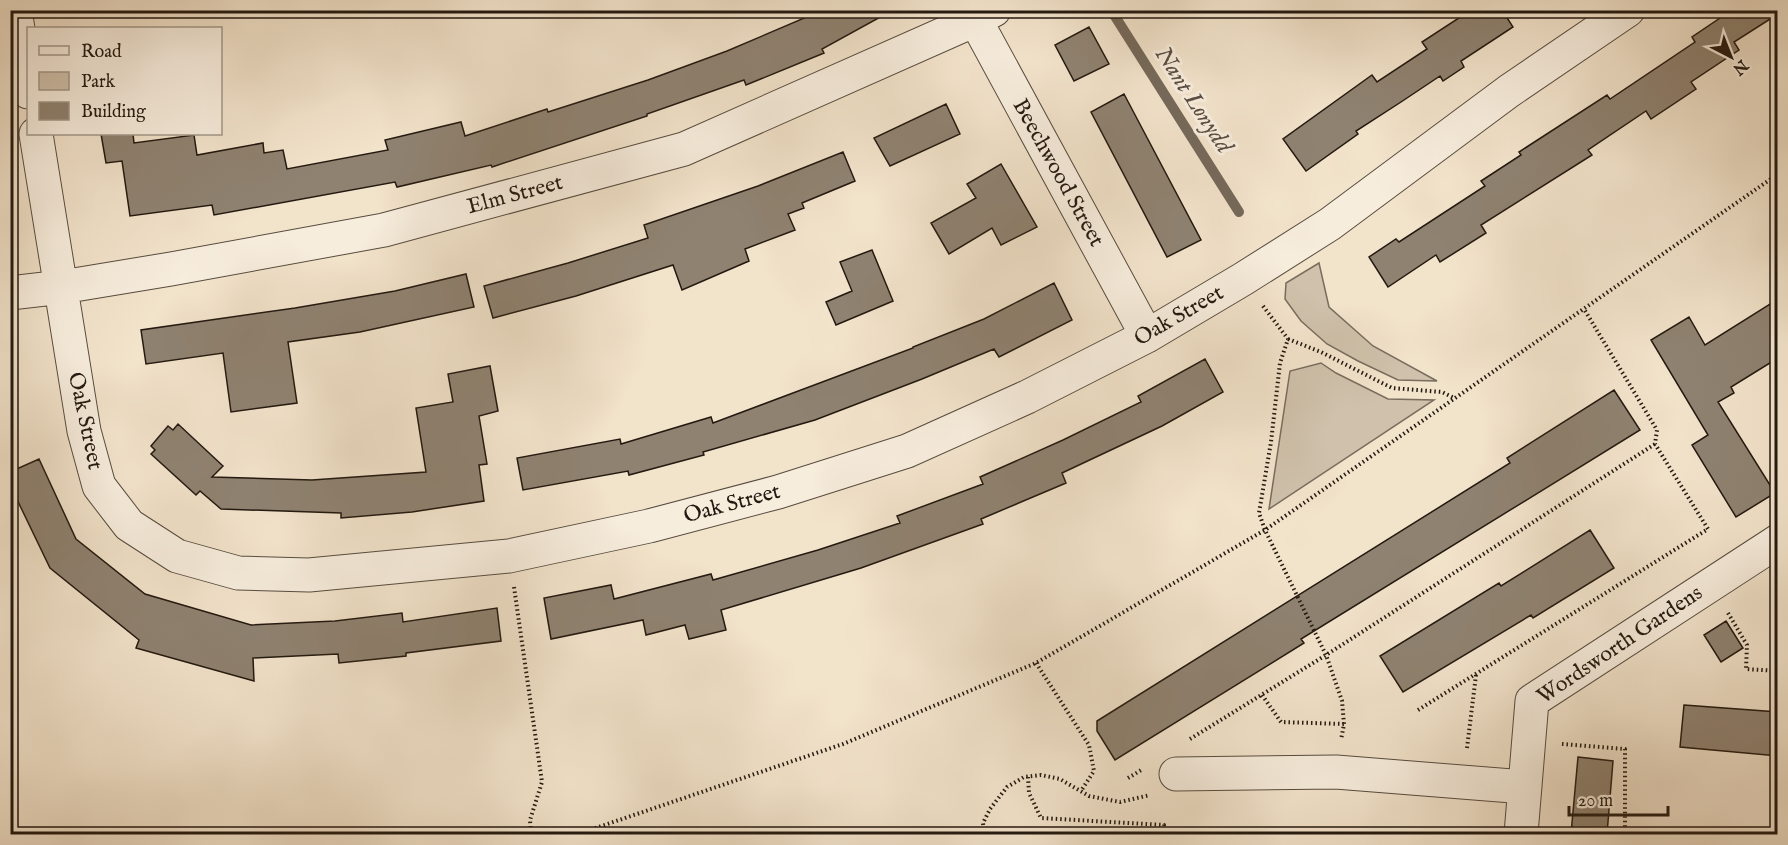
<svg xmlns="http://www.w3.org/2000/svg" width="1788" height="845" font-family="'IM FELL English',serif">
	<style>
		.green { fill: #cfc1ab; stroke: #796d5e; stroke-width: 1.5 }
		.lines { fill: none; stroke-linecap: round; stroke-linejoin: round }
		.stream { stroke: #75695a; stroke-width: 10 }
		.building { fill: #8f8271; stroke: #231910; stroke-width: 1.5 }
		.minor-casing { stroke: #574c3f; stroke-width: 35 }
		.path { stroke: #231910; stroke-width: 4; stroke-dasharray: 1.5 3; stroke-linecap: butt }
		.minor { stroke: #f7eddd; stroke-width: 33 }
		.labels { text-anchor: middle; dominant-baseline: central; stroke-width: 6; stroke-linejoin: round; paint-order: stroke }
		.street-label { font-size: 22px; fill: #231910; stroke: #f7eddd }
		.water-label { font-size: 24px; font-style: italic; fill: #5a4e41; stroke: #f7eddd }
	</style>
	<rect width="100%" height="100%" fill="#f2e3cb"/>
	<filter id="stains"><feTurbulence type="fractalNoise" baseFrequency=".00333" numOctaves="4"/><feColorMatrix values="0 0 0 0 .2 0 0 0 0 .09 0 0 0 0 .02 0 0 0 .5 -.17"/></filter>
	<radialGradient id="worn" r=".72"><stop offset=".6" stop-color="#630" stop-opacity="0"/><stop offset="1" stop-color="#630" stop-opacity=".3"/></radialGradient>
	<!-- green -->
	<path class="green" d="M1319,263L1329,307L1373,346L1437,381L1398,380L1358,361L1327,344L1301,321L1285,299L1286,283Z
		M1321,363L1336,373L1388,399L1434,400L1269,509L1290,371Z"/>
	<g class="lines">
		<!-- stream -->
		<path class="stream" d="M1111,10L1239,212"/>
	</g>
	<!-- building -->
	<path class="building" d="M823,10H893L822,49L824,53L746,85L744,80L647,114V116L492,167L491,165L397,187L395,182L214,215L212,205L130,216L122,161L106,163L101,134H133L134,143L194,135L197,155L263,143L264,153L283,150L287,169L388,150L385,140L461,122L465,136L547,109L548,112L648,80L727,51Z
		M1471,10H1502L1513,27L1461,61L1464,67L1443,81L1440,76L1401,102L1356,131L1358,134L1306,171L1283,139L1372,75L1377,82L1427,49L1422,42Z
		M1732,10H1778V14L1734,42L1739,50L1691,82L1696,89L1651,119L1646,111L1588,150L1592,155L1481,225L1486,233L1440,262L1436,255L1388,287L1369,257L1396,239L1399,242L1485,186L1481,181L1521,155L1519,152L1607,95L1610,99L1695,42L1692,37Z
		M1089,27L1109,64L1074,81L1055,45Z
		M1124,94L1201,240L1167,257L1091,112Z
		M946,104L960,134L890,166L874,138Z
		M843,152L855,181L802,203L804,208L788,214L795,230L745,249L749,261L682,290L673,265L576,296L493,318L484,286L568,263L648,238L644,225L758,186Z
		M1001,164L1037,227L1001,245L992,228L949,254L931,223L976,198L967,184Z
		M872,250L893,301L836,325L826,302L852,291L840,262Z
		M466,274L474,307L360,332L288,342L297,403L231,412L223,353L146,364L141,330L295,308L395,291Z
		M1054,283L1072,320L999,357L994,349L922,379L815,420L703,452L704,455L629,475L628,471L523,490L517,458L620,439L621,444L711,417L713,423L913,348V347L984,319Z
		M1778,299V358L1731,387L1734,393L1718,402L1775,493L1736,517L1692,445L1708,435L1651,340L1689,317L1705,345Z
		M1205,359L1223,392L1162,426L1062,473L1066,483L981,519L983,524L861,568L721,610L726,630L689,639L685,625L646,635L643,620L551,639L544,598L611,585L614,599L711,574L713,580L818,550L900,523L897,516L983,484L980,477L1063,440L1141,402L1138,396Z
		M490,366L498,411L479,416L487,464L479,465L484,501L412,512L341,518V513L221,509L200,491L196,495L151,454L155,450L151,446L168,426L173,430L178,424L223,466L212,477L312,480L426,472L416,408L453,402L448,374Z
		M1614,390L1640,430L1301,639L1304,643L1115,760L1097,731V721L1510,463L1507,458Z
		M39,459L76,539L145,594L251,625L335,621L402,613L403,622L497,608L501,641L406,653V656L339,663L338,654L253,658L254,681L136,648L139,640L50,568L10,485V472Z
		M1590,530L1614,568L1533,618L1531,615L1403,692L1380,656L1499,583L1501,586Z
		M1726,621L1743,648L1721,662L1704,635Z
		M1684,705L1778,712V756L1680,747Z
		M1578,757L1613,761L1607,834H1571Z"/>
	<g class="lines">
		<defs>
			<path id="minor" d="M15,10L28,92
				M970,10L1147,336
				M36,134L84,431L99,486L129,525L177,556L238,573L309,575L509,556L649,526L778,492L907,451L1027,397L1147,336L1243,279L1330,224L1509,91L1628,10
				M10,293L62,287L171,269L384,230L684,149L975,20L994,10
				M1176,774L1336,772L1525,787
				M1521,834L1532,701L1778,541"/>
		</defs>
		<!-- minor casing -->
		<use href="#minor" class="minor-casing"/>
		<!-- path -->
		<path class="path" d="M1263,306L1288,339L1280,363L1271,442L1259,513L1265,530L1326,655L1342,701L1344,724L1341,740
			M1288,339L1321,352L1392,388L1442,392L1454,398
			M514,587L542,782L530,820L531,834
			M1728,613L1747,645L1746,669L1778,671
			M1036,663L1089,745L1094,771L1081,791
			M1262,695L1281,722L1344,724
			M1418,710L1708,529L1655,444L1657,430L1584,309
			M1190,739L1326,655L1655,444
			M1562,744L1625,749V834
			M1467,748L1476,675
			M1028,777L1029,793L1041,818L1164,825L1162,834
			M1128,778L1143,769
			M578,834L843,744L1036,663L1265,530L1778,174
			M984,834L983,823L990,809L1007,787L1024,777L1041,775L1060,779L1089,796L1120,802L1150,795"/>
		<!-- minor -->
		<use href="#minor" class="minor"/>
	</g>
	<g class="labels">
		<!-- street labels -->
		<g class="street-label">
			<text transform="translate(1058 173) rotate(61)">Beechwood Street</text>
			<text transform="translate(515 195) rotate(-15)">Elm Street</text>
			<text transform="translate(1179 316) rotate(-30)">Oak Street</text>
			<text transform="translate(85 421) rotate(78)">Oak Street</text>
			<text transform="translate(732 504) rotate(-15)">Oak Street</text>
			<text transform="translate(1620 645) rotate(-34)">Wordsworth Gardens</text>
		</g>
		<!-- water labels -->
		<g class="water-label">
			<text transform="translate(1193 100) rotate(57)">Nant Lonydd</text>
		</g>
	</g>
	<!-- margin -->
	<rect width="1788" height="845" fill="none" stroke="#f2e3cb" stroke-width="36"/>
	<rect x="12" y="12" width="1764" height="821" fill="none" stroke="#231910" stroke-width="3"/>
	<rect x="18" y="18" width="1752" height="809" fill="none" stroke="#231910" stroke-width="1.5"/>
	<!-- legend -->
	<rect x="27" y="27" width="195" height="108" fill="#f7eddd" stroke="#a2988b" stroke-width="1.5"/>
	<rect x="39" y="46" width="30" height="9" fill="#f7eddd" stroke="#a2988b" stroke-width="1.5"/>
	<text x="81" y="57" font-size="18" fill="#231910">Road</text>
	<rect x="39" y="72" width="30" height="18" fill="#cfc1ab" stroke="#a2988b" stroke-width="1.5"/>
	<text x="81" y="87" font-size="18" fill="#231910">Park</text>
	<rect x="39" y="102" width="30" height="18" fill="#8f8271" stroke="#a2988b" stroke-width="1.5"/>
	<text x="81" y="117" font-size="18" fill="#231910">Building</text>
	<!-- north arrow -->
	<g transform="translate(1731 57) rotate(138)" stroke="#f7eddd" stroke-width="4.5" paint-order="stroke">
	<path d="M0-4.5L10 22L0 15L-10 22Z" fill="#231910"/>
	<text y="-9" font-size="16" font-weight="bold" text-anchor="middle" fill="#231910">N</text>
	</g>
	<!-- scale -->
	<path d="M1569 806v9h99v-9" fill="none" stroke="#231910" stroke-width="3"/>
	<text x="1578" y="806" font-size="18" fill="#231910" stroke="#f7eddd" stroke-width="4.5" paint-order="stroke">20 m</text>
	<rect width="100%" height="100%" filter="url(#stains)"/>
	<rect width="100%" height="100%" fill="url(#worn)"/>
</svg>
